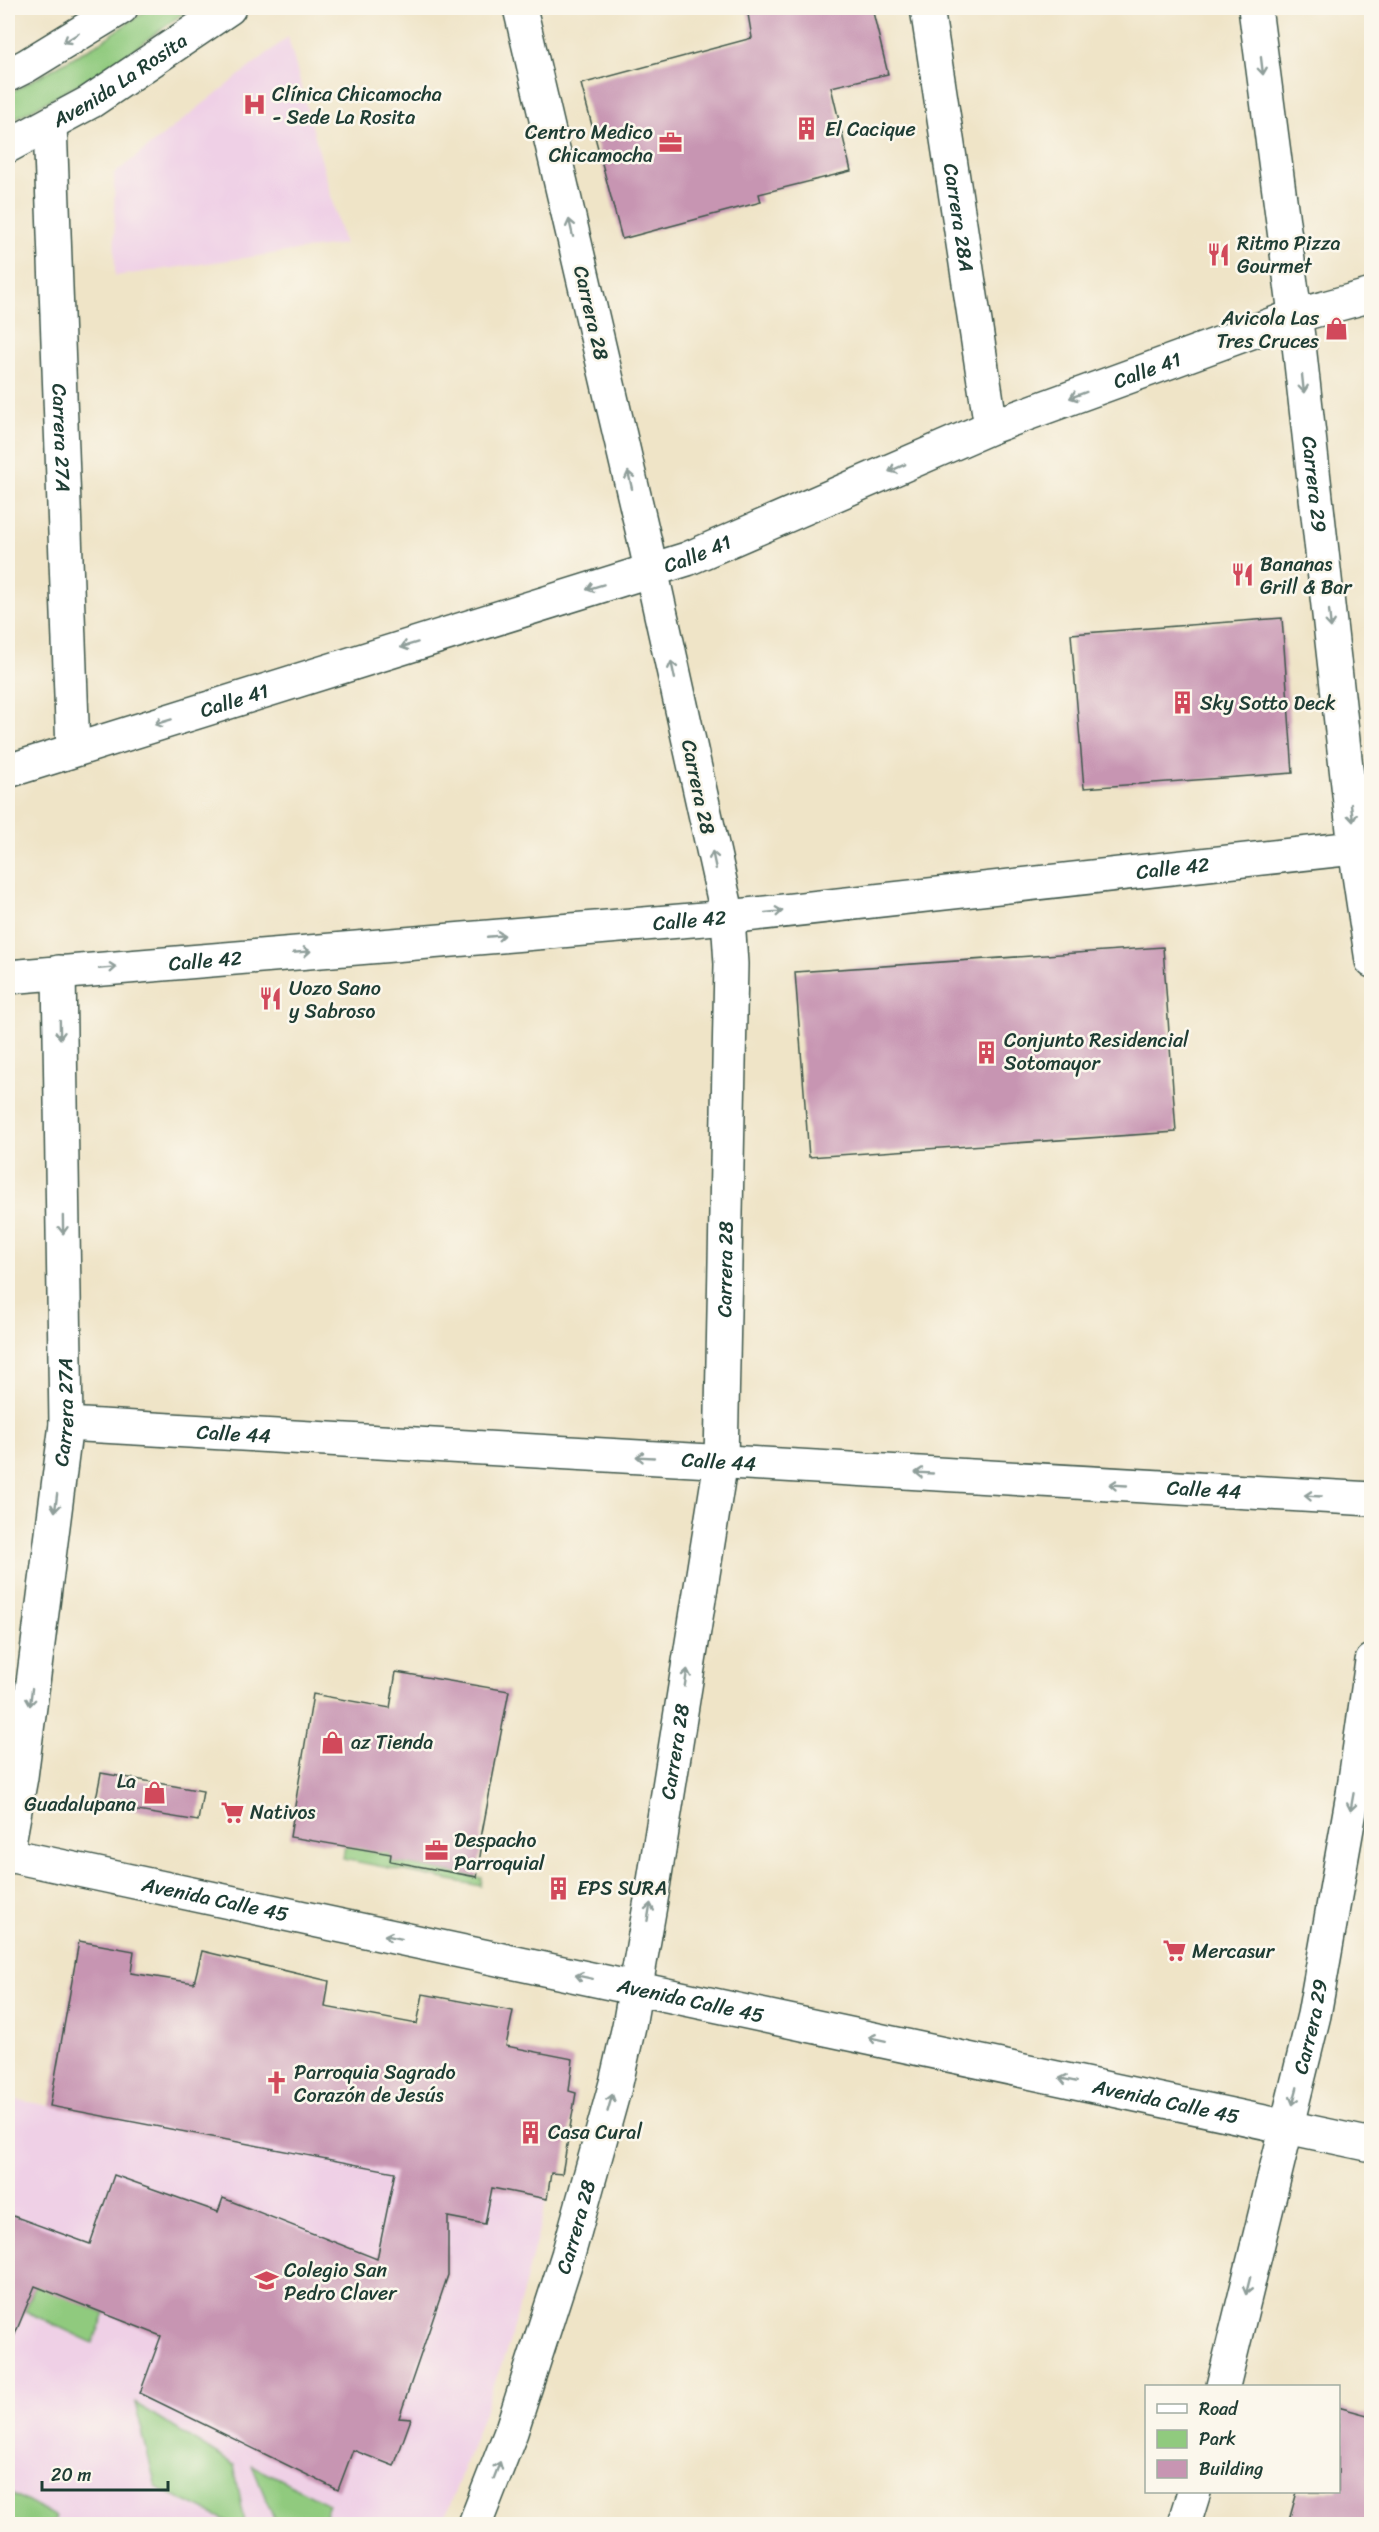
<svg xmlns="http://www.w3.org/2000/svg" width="1379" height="2532" font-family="Sriracha,sans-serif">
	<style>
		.built { fill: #efd0e6 }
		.green { fill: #90ca7e; stroke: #588459; stroke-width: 1.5 }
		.building { fill: #c795b2 }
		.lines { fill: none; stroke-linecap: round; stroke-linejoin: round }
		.minor-casing { stroke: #3e564a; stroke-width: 36 }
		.tertiary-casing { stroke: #3e564a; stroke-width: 36 }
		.secondary-casing { stroke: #3e564a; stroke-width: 36 }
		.primary-casing { stroke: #3e564a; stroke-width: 36 }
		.minor { stroke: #fff; stroke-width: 33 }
		.tertiary { stroke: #fff; stroke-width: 33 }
		.secondary { stroke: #fff; stroke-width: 33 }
		.primary { stroke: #fff; stroke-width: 33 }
		.oneway { stroke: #8f9e9a }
		.labels { text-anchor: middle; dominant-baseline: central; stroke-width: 5; stroke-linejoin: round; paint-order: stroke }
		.street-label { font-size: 20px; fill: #1f3d34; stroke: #fbf7ec }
		.poi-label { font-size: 20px; fill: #1f3d34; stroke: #fbf7ec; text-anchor: start }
	</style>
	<rect width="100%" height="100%" fill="#fbf7ec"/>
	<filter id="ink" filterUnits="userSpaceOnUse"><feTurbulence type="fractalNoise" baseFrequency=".0167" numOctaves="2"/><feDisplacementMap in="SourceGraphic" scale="12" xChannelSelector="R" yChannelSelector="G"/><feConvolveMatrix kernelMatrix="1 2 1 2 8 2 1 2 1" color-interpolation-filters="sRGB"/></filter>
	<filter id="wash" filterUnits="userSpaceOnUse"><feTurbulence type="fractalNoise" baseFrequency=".008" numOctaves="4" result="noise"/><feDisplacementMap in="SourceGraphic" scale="24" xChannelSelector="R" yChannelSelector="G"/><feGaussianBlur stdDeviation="1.35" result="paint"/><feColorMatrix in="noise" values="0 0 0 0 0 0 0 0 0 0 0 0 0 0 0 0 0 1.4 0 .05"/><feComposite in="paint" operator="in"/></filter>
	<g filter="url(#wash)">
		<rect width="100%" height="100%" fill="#efe4c7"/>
		<!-- built -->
		<path class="built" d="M288,37L344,244L115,276L114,174Z
			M8,2098L395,2172L388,2206L484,2224L492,2188L547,2199L511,2338L443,2524H8Z"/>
		<!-- green -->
		<path class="green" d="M150,8H190L113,65L8,123V94L99,43Z
			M350,1810L396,1825L390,1861L482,1878L481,1886L343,1859Z
			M36,2284L105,2314L93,2343L25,2311Z
			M135,2403L234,2465L245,2524H233L156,2487Z
			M252,2465L329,2504L322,2524H276Z
			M8,2491L56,2517L52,2524H8Z"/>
		<g id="blocks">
			<!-- building -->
			<path class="building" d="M747,8H872L888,74L831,87L851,171L759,194L761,202L622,239L581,84L752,38Z
				M1282,618L1293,773L1084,788L1071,634Z
				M1163,947L1176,1132L809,1157L795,972Z
				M396,1672L509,1691L480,1843H482L477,1877L390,1861L391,1854L290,1837L313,1694L390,1708Z
				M101,1773L203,1791L198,1821L95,1804Z
				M79,1941L134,1951L131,1973L194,1983L202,1951L329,1981L325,2007L417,2024L423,1994L513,2011L506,2046L573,2059L569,2091L576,2093L562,2174L551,2173L547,2199L492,2188L485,2224L448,2217V2275L399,2418L411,2419L394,2466L353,2450L338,2490L140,2393L161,2336L35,2286L8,2351V2214L90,2244L114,2175L218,2212L223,2198L377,2259L395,2172L50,2106Z
				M1338,2407L1371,2416V2524H1288L1297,2492H1338Z"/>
		</g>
	</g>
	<g filter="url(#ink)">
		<use href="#blocks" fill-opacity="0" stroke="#3e564a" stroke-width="1.5"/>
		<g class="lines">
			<defs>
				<g id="minor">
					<path id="s1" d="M927,8L991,427"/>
					<path id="s2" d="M50,124L73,750"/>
					<path id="s3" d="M66,1424L1372,1499"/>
					<path id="s4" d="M8,1848L21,1777L66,1424L59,972"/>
					<path id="s5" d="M475,2524L511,2432L568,2255L616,2083L629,2026L651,1900L721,1461L731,964L728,917L644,538L520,8"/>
				</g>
				<g id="tertiary">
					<path id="s6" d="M1255,8L1299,345L1355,848L1372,961"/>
					<path id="s7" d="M8,771L687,559L991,427L1295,316L1372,295"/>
					<path id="s8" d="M8,977L728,917L1372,846"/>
					<path id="s9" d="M1223,2386L1314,2015L1353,1794L1372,1661"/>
					<path d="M1184,2524L1194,2492"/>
				</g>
				<g id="secondary">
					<path d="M8,75L26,66L121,8"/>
					<path id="s10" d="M8,146L90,102L229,8"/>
				</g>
				<g id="primary">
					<path id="s11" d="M8,1855L1372,2145"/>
				</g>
			</defs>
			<!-- minor casing -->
			<use href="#minor" class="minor-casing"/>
			<!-- tertiary casing -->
			<use href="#tertiary" class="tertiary-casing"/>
			<!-- secondary casing -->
			<use href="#secondary" class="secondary-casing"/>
			<!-- primary casing -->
			<use href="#primary" class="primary-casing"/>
			<!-- minor -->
			<use href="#minor" class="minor"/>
			<!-- tertiary -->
			<use href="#tertiary" class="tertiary"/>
			<!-- secondary -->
			<use href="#secondary" class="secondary"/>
			<!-- primary -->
			<use href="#primary" class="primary"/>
		</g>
		<!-- one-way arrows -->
		<defs><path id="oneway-shaft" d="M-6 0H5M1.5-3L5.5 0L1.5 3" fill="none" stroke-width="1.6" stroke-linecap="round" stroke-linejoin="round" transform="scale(1.5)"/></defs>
		<g class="oneway">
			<use href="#oneway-shaft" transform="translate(71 38) rotate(148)"/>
			<use href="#oneway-shaft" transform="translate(1262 66) rotate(83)"/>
			<use href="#oneway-shaft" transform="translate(571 228) rotate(-103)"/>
			<use href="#oneway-shaft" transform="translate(1303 384) rotate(84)"/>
			<use href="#oneway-shaft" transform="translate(1078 395) rotate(160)"/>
			<use href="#oneway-shaft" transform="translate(897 468) rotate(156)"/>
			<use href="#oneway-shaft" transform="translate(630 480) rotate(-103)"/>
			<use href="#oneway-shaft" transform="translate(595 587) rotate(163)"/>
			<use href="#oneway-shaft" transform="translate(1330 619) rotate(84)"/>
			<use href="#oneway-shaft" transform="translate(409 645) rotate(163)"/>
			<use href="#oneway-shaft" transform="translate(673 670) rotate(-102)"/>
			<use href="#oneway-shaft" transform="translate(163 722) rotate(163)"/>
			<use href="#oneway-shaft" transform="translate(1352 813) rotate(83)"/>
			<use href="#oneway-shaft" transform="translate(714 860) rotate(-102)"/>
			<use href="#oneway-shaft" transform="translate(774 912) rotate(-6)"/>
			<use href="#oneway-shaft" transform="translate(496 936) rotate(-5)"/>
			<use href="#oneway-shaft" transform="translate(302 952) rotate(-5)"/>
			<use href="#oneway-shaft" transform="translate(108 968) rotate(-5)"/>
			<use href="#oneway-shaft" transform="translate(60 1030) rotate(89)"/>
			<use href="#oneway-shaft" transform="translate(63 1225) rotate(89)"/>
			<use href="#oneway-shaft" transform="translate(645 1457) rotate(-177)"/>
			<use href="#oneway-shaft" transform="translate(924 1473) rotate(-177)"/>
			<use href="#oneway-shaft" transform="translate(1118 1485) rotate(-177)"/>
			<use href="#oneway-shaft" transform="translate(1313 1496) rotate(-177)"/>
			<use href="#oneway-shaft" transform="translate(56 1503) rotate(97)"/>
			<use href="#oneway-shaft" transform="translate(686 1678) rotate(-81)"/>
			<use href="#oneway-shaft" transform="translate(31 1697) rotate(97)"/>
			<use href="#oneway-shaft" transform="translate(1352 1802) rotate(100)"/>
			<use href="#oneway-shaft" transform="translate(649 1912) rotate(-80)"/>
			<use href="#oneway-shaft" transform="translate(393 1937) rotate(-168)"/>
			<use href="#oneway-shaft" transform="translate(584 1977) rotate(-168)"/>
			<use href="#oneway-shaft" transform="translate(877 2039) rotate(-168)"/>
			<use href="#oneway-shaft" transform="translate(1068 2080) rotate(-168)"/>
			<use href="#oneway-shaft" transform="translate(1295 2096) rotate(105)"/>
			<use href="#oneway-shaft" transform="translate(610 2103) rotate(-74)"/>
			<use href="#oneway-shaft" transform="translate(1248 2286) rotate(104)"/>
			<use href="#oneway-shaft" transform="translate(497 2470) rotate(-69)"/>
		</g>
	</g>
	<!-- icons -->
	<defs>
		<symbol id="hospital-bare" viewBox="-9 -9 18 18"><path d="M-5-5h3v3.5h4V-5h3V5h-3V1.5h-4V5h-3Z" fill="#d1495b" stroke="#fbf7ec" stroke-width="2.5" paint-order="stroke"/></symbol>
		<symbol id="building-bare" viewBox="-9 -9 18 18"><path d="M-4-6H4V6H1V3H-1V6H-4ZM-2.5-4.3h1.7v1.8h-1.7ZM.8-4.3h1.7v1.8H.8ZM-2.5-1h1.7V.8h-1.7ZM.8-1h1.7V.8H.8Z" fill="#d1495b" stroke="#fbf7ec" stroke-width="2.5" paint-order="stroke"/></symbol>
		<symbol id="office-bare" viewBox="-9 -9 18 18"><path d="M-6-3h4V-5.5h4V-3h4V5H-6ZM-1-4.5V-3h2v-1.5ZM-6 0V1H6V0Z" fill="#d1495b" stroke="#fbf7ec" stroke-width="2.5" paint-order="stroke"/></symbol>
		<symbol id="restaurant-bare" viewBox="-9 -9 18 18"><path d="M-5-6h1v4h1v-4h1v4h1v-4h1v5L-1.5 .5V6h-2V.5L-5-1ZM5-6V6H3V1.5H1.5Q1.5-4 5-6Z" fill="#d1495b" stroke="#fbf7ec" stroke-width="2.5" paint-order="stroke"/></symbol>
		<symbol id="shop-bare" viewBox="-9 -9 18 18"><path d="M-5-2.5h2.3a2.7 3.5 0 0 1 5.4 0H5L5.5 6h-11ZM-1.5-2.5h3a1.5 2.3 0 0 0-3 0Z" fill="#d1495b" stroke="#fbf7ec" stroke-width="2.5" paint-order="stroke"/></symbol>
		<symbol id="supermarket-bare" viewBox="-9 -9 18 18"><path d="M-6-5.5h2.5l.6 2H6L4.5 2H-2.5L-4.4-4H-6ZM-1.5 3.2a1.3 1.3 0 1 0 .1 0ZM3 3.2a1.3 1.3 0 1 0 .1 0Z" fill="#d1495b" stroke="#fbf7ec" stroke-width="2.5" paint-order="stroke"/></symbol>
		<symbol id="church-bare" viewBox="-9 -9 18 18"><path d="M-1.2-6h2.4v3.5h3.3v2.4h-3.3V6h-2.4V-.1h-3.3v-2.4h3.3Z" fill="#d1495b" stroke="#fbf7ec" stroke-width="2.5" paint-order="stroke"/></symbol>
		<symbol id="school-bare" viewBox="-9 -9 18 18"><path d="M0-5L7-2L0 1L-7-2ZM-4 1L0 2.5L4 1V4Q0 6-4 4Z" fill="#d1495b" stroke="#fbf7ec" stroke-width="2.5" paint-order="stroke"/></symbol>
	</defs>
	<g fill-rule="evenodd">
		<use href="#hospital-bare" x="238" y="88" width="33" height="33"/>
		<use href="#building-bare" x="790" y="112" width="33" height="33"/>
		<use href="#office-bare" x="654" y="126" width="33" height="33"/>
		<use href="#restaurant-bare" x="1202" y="238" width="33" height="33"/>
		<use href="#shop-bare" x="1320" y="312" width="33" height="33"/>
		<use href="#restaurant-bare" x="1226" y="558" width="33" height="33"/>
		<use href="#building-bare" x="1166" y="686" width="33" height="33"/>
		<use href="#restaurant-bare" x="254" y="982" width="33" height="33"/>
		<use href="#building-bare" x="970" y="1036" width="33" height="33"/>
		<use href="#shop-bare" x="316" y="1726" width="33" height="33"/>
		<use href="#shop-bare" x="138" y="1776" width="33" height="33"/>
		<use href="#supermarket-bare" x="216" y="1796" width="33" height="33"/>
		<use href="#office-bare" x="420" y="1834" width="33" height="33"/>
		<use href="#building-bare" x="542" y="1872" width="33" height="33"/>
		<use href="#supermarket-bare" x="1158" y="1934" width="33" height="33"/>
		<use href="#church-bare" x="260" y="2066" width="33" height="33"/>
		<use href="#building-bare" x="514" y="2116" width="33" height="33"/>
		<use href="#school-bare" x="250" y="2264" width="33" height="33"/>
	</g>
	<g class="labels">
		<!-- street labels -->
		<g class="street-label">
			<text stroke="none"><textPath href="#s10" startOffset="130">Avenida La Rosita</textPath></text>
			<text stroke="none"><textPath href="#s1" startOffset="212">Carrera 28A</textPath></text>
			<text transform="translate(591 313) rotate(77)">Carrera 28</text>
			<text stroke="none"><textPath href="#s7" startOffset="1209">Calle 41</textPath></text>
			<text stroke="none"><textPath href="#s2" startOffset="314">Carrera 27A</textPath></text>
			<text stroke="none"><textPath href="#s6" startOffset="480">Carrera 29</textPath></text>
			<text stroke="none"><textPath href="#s7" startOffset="723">Calle 41</textPath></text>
			<text stroke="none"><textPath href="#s7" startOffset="237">Calle 41</textPath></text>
			<text transform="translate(698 787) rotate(78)">Carrera 28</text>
			<text stroke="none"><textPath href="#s8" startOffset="1170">Calle 42</textPath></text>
			<text stroke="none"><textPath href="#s8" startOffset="684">Calle 42</textPath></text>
			<text stroke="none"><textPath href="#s8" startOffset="198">Calle 42</textPath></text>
			<text stroke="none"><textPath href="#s5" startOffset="1286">Carrera 28</textPath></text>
			<text stroke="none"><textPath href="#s4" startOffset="440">Carrera 27A</textPath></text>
			<text stroke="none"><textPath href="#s3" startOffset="168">Calle 44</textPath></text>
			<text stroke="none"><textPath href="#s3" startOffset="654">Calle 44</textPath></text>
			<text stroke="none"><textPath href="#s3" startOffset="1140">Calle 44</textPath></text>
			<text stroke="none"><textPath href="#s5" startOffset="800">Carrera 28</textPath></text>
			<text stroke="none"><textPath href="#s11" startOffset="212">Avenida Calle 45</textPath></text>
			<text stroke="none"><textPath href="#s11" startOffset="698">Avenida Calle 45</textPath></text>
			<text stroke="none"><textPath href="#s9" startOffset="370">Carrera 29</textPath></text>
			<text stroke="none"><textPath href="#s11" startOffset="1184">Avenida Calle 45</textPath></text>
			<text stroke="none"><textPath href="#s5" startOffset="314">Carrera 28</textPath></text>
		</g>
		<!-- poi labels -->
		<g class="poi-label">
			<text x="272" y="94">Clínica Chicamocha<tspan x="272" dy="23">- Sede La Rosita</tspan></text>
			<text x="825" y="129">El Cacique</text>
			<text x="653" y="132" text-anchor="end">Centro Medico<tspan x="653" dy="23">Chicamocha</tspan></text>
			<text x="1237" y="243">Ritmo Pizza<tspan x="1237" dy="23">Gourmet</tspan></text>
			<text x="1319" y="318" text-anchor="end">Avicola Las<tspan x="1319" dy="23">Tres Cruces</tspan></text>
			<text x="1260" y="564">Bananas<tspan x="1260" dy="23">Grill &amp; Bar</tspan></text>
			<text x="1200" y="703">Sky Sotto Deck</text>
			<text x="289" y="988">Uozo Sano<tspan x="289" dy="23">y Sabroso</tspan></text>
			<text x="1004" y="1040">Conjunto Residencial<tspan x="1004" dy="23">Sotomayor</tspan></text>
			<text x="351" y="1742">az Tienda</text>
			<text x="136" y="1781" text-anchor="end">La<tspan x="136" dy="23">Guadalupana</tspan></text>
			<text x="250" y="1812">Nativos</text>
			<text x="454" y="1840">Despacho<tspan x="454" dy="23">Parroquial</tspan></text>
			<text x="577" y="1888">EPS SURA</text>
			<text x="1192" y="1951">Mercasur</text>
			<text x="294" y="2072">Parroquia Sagrado<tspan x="294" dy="23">Corazón de Jesús</tspan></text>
			<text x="548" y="2132">Casa Cural</text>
			<text x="284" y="2270">Colegio San<tspan x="284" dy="23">Pedro Claver</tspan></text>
		</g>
	</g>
	<!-- margin -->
	<rect width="1379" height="2532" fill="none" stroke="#fbf7ec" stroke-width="30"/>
	<!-- legend -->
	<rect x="1145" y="2385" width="195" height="108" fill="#fbf7ec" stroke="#a3ada2" stroke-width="1.5"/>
	<rect x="1157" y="2404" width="30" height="9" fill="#ffffff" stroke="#a3ada2" stroke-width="1.5"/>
	<text x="1199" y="2415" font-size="18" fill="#1f3d34">Road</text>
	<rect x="1157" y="2430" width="30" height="18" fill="#90ca7e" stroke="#a3ada2" stroke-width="1.5"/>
	<text x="1199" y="2445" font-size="18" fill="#1f3d34">Park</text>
	<rect x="1157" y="2460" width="30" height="18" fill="#c795b2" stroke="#a3ada2" stroke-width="1.5"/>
	<text x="1199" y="2475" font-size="18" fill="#1f3d34">Building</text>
	<!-- scale -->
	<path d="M42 2481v9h126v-9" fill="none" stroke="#1f3d34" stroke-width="3"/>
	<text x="51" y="2481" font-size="18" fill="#1f3d34" stroke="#fbf7ec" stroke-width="4.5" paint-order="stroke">20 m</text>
</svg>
